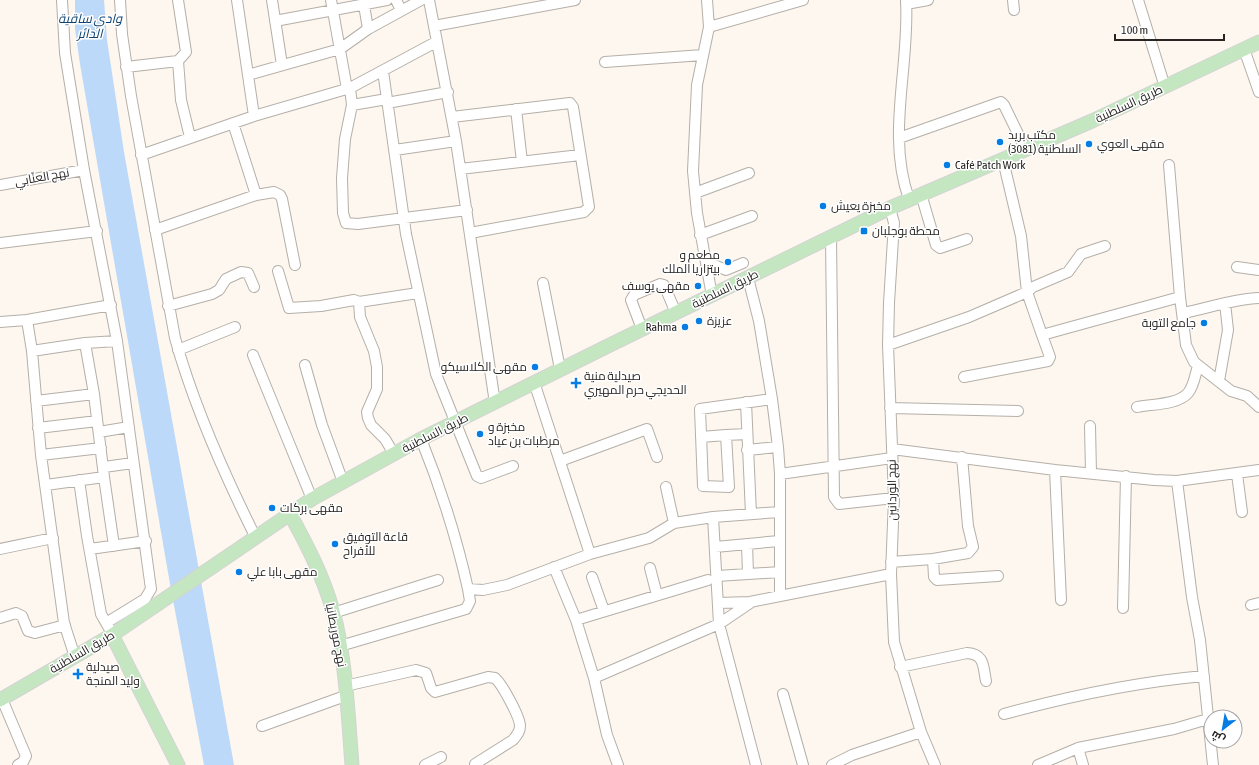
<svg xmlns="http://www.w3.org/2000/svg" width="1259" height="765" font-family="'Asap Condensed',Cairo,sans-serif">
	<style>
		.water { fill: #bcd9f9 }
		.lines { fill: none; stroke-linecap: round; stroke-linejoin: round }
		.minor-casing { stroke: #b4afa8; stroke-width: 12 }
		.major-casing { stroke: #d4d3d3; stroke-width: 15 }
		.minor { stroke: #fff; stroke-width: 10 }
		.major { stroke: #c4e7c2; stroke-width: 13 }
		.poi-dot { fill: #057de3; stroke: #fff; stroke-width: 1.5 }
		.labels { text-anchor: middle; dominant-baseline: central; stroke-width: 3; stroke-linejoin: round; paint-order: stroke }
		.street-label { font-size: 12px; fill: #272422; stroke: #fff }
		.poi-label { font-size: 12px; fill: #272422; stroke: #fff; text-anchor: start }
		.water-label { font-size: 13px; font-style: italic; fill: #0d4171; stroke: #fff }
	</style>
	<rect width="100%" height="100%" fill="#fdf7ef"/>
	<!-- water -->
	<path class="water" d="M75,0H104L107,40L124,152L234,765H204L170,584L80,64L75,29Z"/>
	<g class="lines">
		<defs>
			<path id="minor" d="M62,0L65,53L84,170L117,341L151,589L145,599L106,623
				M120,0L122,34L131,96L175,338C194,407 224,474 256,538
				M178,0L186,52L178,61L181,100L190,137
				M237,0L254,116
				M272,0L282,65
				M331,0L347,89
				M396,0L401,10
				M429,0L456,141L495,403
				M707,0L709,27L697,85L693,171L697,213L712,296
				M906,0C910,66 886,135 909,199
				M1013,0L1014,10
				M1138,0L1165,87
				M906,4L928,0
				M364,5L368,29
				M275,21L387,0
				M434,26L575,0
				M709,27L803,0
				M1244,49L1259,92
				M605,62L703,55
				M126,67L178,61
				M383,71L406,234L436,374L477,476L481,478L513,466
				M248,75L340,49L368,29L421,0
				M350,88L352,105L345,139L342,178L343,213L346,223L358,224L467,210
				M387,103L448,92
				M352,105L387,99
				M516,109L522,162
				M452,117L570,103L573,107L589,207L584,212L470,233
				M233,123L256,195
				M899,138L1001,102L1004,105L1026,150
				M395,150L456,141
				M141,155L254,116L350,88L436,42
				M1003,160L1021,236L1027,292
				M1169,165L1180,297
				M460,169L580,155
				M0,185L84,170
				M695,193L749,173
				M921,194L936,245L940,248L967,239
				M890,208L894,223L889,303L888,345L894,498L891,574L894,642L921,732L935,765
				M155,230L256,195L274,192L280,195L282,199L295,265
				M700,235L752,216
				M831,237L834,497L839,504L894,498
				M0,243L97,231
				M706,267L712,264L726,270L743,263
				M1237,267L1259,270
				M278,271L289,308L321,306L354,300L359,302
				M543,283L560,369
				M1027,292L1033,287L1068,272L1081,254L1105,246
				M168,306L212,294L219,290L226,279L241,272L248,273L254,287
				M1183,313C1209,308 1233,299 1259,298
				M27,320L111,305
				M0,322L27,320L32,351L41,455L64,623L75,657
				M642,329L631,300L634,295L660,284L664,285L676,313
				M85,343L117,341
				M888,345L969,317L1027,292L1042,335L1180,297L1186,345L1194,362L1231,391L1247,396L1259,407
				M178,350L235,327
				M32,351L85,343L94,394L36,401
				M253,355L312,499
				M305,365L322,425L343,482
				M964,377L1048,361L1050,357L1042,335
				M1219,381L1228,330L1225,303
				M534,382L590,554
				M94,394L104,477
				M746,402L751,514
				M1137,407C1151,404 1178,405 1188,393C1194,386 1195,375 1198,366
				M890,408L1018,411
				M1090,426L1091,473
				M38,428L97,421
				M99,432L129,427
				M747,434L726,435L729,487L703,486L700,409L772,399
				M701,437L726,435
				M421,439C442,491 456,535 468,589L483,590L507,585L590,554L649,538L674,523L713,517L719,624L756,765
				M892,449L1055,470L1154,480L1177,481L1259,470
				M747,450L778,447
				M394,454L385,439L371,425L368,418L367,412L377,389V367L374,351L360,317L359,302L418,293
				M41,455L101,448
				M560,461L647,429L657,457
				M104,467L133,463
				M1055,470L1061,600
				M780,474L892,458
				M1237,474L1242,512
				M79,480L87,536L101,614L109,628
				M1177,481L1192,597L1200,640L1213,765
				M46,485L104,477L114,546
				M666,487L674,523
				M713,517L779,512
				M747,544L748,574
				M715,547L779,541
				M0,549L53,538
				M90,549L146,541
				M933,559L934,577L937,580L998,576
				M891,562L933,559L968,553L973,547L968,526L962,457
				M554,567L576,620L594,678
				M650,568L657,595
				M717,576L780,572
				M592,577L604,611
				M780,596L891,574
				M719,603L750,602L780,596V474L778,447L772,399L759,321L748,278
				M1251,605L1259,603
				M1123,608L1126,476
				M333,613L438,580
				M0,618L16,613L22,616L28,631L35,633L65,625
				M576,620L708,580
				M340,646L466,609L470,601L468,589
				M900,667L967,653C985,654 983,667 986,681
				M345,686L416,670L426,673L431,688L435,692L488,677L495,678C502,684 520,717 520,726C520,732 517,735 513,740L475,764
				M783,694L803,765
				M2,699L26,756L23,762L18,765
				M1004,714C1070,696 1136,682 1204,676
				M262,726L345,696
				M1078,748L1174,729L1208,719
				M425,765L441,757
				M618,765L607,735L594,678L719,624L750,603
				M832,765L852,755L921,732
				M1038,765L1078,748L1083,765"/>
			<path id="major" d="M290,514C307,545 323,576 333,611C346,659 348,715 352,765
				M112,635L178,765
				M0,700L112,635L312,499L421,439L616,342L890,208L1092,121L1259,42"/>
		</defs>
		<!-- minor casing -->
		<use href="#minor" class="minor-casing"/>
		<!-- major casing -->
		<use href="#major" class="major-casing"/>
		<!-- minor -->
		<use href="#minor" class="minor"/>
		<!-- major -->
		<use href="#major" class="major"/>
	</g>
	<!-- markers -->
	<g class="poi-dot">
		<circle cx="1000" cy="142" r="4"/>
		<circle cx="1089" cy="144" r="4"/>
		<circle cx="947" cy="165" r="4"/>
		<circle cx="823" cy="206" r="4"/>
		<rect x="860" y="227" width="8" height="8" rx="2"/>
		<circle cx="728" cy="262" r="4"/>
		<circle cx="698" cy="286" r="4"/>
		<circle cx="699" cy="321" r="4"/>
		<circle cx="1204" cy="323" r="4"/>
		<circle cx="685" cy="327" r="4"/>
		<circle cx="535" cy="367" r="4"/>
		<path d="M574 377h4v4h4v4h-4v4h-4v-4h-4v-4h4z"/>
		<circle cx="480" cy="434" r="4"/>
		<circle cx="272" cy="508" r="4"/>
		<circle cx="335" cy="544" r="4"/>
		<circle cx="239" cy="572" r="4"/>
		<path d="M76 668h4v4h4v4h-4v4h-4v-4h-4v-4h4z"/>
	</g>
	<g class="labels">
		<!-- street labels -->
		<g class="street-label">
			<text transform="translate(1129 104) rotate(-25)">طريق السلطنية</text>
			<text transform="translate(42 177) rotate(-10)">نهج العنّابي</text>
			<text transform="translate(725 289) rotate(-26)">طريق السلطنية</text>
			<text transform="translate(435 433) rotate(-27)">طريق السلطنية</text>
			<text transform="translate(892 490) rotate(-91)">نهج الوردانين</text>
			<text transform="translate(336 635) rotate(79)">نهج موريطانيا</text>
			<text transform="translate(82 652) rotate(-30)">طريق السلطنية</text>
		</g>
		<!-- poi labels -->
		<g class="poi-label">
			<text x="1008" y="135">مكتب بريد<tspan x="1008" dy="14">السلطنية (3081)</tspan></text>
			<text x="1097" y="144">مقهى العوي</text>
			<text x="955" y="165">Café Patch Work</text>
			<text x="831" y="206">مخبزة يعيش</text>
			<text x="872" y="231">محطة بوجلبان</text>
			<text x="720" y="255" text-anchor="end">مطعم و<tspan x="720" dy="14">بيتزاريا الملك</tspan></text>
			<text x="690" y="286" text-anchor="end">مقهى يوسف</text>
			<text x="707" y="321">عزيزة</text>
			<text x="1196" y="323" text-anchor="end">جامع التوبة</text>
			<text x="677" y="327" text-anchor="end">Rahma</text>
			<text x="527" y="367" text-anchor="end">مقهى الكلاسيكو</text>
			<text x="584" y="376">صيدلية منية<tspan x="584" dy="14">الحديجي حرم المهيري</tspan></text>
			<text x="488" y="427">مخبزة و<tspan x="488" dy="14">مرطبات بن عياد</tspan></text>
			<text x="280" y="508">مقهى بركات</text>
			<text x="343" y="537">قاعة التوفيق<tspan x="343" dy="14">للأفراح</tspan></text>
			<text x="247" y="572">مقهى بابا علي</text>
			<text x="86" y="667">صيدلية<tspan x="86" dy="14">وليد المنجة</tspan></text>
		</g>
		<!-- water labels -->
		<g class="water-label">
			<text x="90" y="18">وادي ساقية<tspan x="90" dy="15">الدائر</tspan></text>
		</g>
	</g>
	<!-- north arrow -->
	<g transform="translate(1223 729) rotate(211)"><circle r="19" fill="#ffffff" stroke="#a9a7a7"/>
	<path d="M0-3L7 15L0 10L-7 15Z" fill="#057de3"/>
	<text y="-6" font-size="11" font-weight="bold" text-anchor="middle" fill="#272422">ش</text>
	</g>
	<!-- scale -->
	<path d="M1115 34v6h109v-6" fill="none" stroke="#272422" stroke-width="2"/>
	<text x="1121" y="34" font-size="12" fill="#272422" stroke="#ffffff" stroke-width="3" paint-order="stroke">100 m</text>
</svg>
